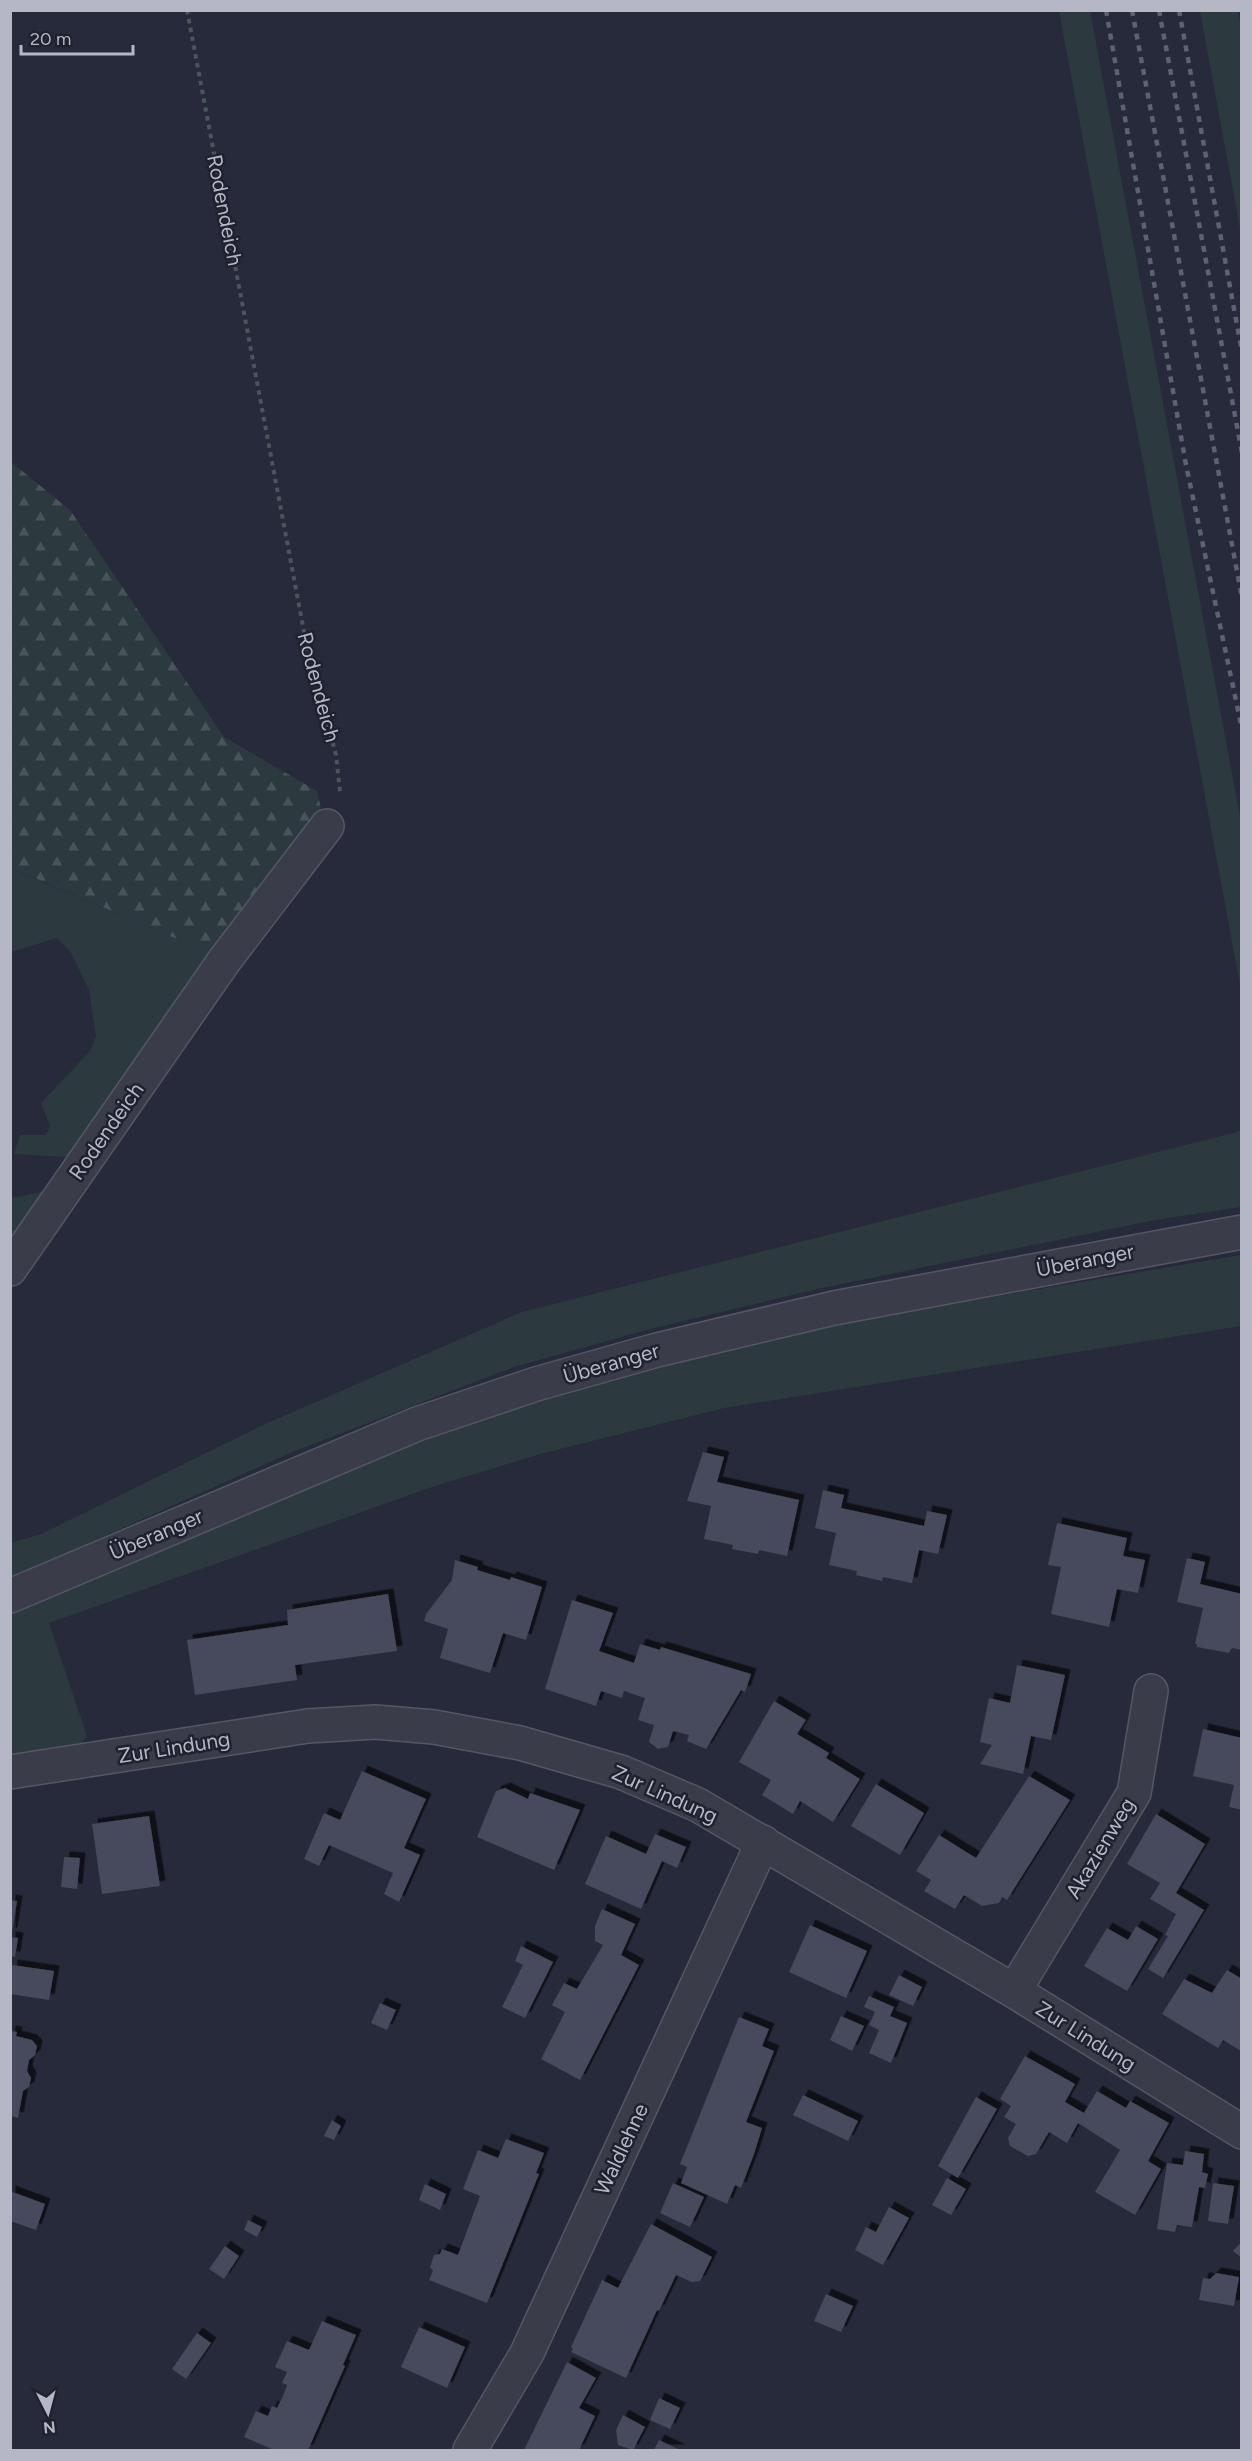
<svg xmlns="http://www.w3.org/2000/svg" width="1252" height="2461" font-family="Figtree,sans-serif">
	<style>
		.grass { fill: #2c3a3f }
		.forest { fill: url(#forest-firs) }
		.building { fill: #46495b; filter: url(#shadow) }
		.lines { fill: none; stroke-linecap: round; stroke-linejoin: round }
		.minor-casing { stroke: #555765; stroke-width: 36 }
		.path { stroke: #4a555c; stroke-width: 4; stroke-dasharray: 4.5 4.5; stroke-linecap: butt }
		.minor { stroke: #3a3c4a; stroke-width: 33 }
		.rail { stroke: #5e6173; stroke-width: 4.5; stroke-dasharray: 6 6; stroke-linecap: butt }
		.labels { text-anchor: middle; dominant-baseline: central; stroke-width: 5; stroke-linejoin: round; paint-order: stroke }
		.street-label { font-size: 21px; fill: #b6b7c6; stroke: #1f212f }
	</style>
	<defs>
		<pattern id="forest-firs" width="22" height="20" patternUnits="userSpaceOnUse" patternTransform="scale(1.5)"><rect width="22" height="20" fill="#2c3a3f"/><path d="M5 1l3.5 6h-7zM16 11l3.5 6h-7z" fill="#485459"/></pattern>
		<filter id="shadow"><feDropShadow dx="5.5" dy="-5.5" stdDeviation="0" flood-color="#0009"/></filter>
	</defs>
	<rect width="100%" height="100%" fill="#262a3a"/>
	<!-- grass -->
	<path class="grass" d="M1059,11H1090L1241,822V990Z
		M1200,11H1238L1242,32L1241,234Z
		M10,868L219,957L68,1157L14,1154L20,1135H46L50,1126L41,1103L90,1051L96,1036L89,990L71,953L57,938L11,952Z
		M1241,1131V1207L1155,1220L822,1288L646,1330L514,1367L290,1453L11,1578L10,1543L41,1534L263,1425L522,1312Z
		M51,1190L11,1250V1198Z
		M1241,1255V1326L724,1408L544,1453L432,1487L49,1623L87,1736L79,1747L11,1756L10,1609L414,1442L538,1398L664,1361L839,1323Z"/>
	<!-- forest -->
	<path class="forest" d="M10,461L70,510L224,737L317,791L323,818L219,957L11,868Z"/>
	<!-- building -->
	<path class="building" d="M703,1452L724,1457L717,1482L799,1500L787,1556L759,1550L758,1554L732,1549L733,1545L704,1539L711,1506L687,1501Z
		M823,1490L844,1495L841,1508L924,1526L927,1511L947,1515L938,1554L919,1550L912,1583L883,1577L882,1581L856,1575L857,1571L829,1565L836,1533L815,1528Z
		M1057,1523L1127,1538L1123,1556L1145,1560L1138,1593L1117,1589L1109,1627L1051,1614L1061,1567L1048,1565Z
		M1187,1558L1205,1562L1200,1584L1242,1594V1650L1232,1648L1229,1653L1197,1647V1644H1195L1203,1608L1177,1602Z
		M455,1560L475,1566L478,1567L477,1570L510,1580L511,1577L542,1587L526,1640L503,1633L490,1673L440,1658L448,1629L424,1621L426,1614L452,1580Z
		M388,1594L397,1651L295,1665L297,1680L195,1695L187,1640L288,1625L287,1610Z
		M572,1600L613,1613L599,1651L634,1663L640,1644L660,1650L661,1647L751,1674L745,1692L741,1690L706,1749L687,1741L689,1735L673,1731L668,1747L658,1749L649,1742L654,1725L638,1720L645,1698L624,1691L622,1698L601,1691L596,1706L545,1689Z
		M1017,1665L1065,1675L1051,1740L1031,1736L1023,1774L980,1764L992,1745L980,1742L989,1698L1010,1703Z
		M774,1701L806,1720L797,1734L829,1753L826,1758L860,1779L833,1822L800,1801L793,1814L762,1795L771,1780L739,1762Z
		M1203,1729L1242,1738V1810L1229,1807L1234,1785L1193,1776Z
		M362,1771L426,1799L404,1848L420,1855L399,1902L384,1894L393,1873L329,1845L319,1866L304,1859L324,1813L340,1820Z
		M1029,1776L1070,1800L1007,1900L1002,1897L999,1903L982,1906L964,1895L955,1909L924,1891L931,1880L916,1871L939,1835L976,1858Z
		M876,1784L924,1813L900,1855L851,1826Z
		M505,1788L528,1799L530,1793L580,1810L554,1870L477,1837L496,1791Z
		M1156,1814L1205,1844L1176,1893L1204,1910L1163,1978L1148,1969L1168,1936L1165,1935L1176,1914L1150,1899L1160,1883L1127,1864Z
		M149,1816L160,1886L102,1894L92,1824Z
		M655,1834L686,1847L677,1868L662,1861L641,1909L585,1884L606,1836L646,1854Z
		M64,1857L80,1858L77,1889L61,1887Z
		M10,1900L17,1901L12,1933H10Z
		M602,1909L635,1924L621,1955L639,1965L580,2080L541,2059L565,2012L552,2005L564,1983L577,1989L603,1945L595,1941V1926Z
		M810,1925L867,1951L846,1998L789,1972Z
		M1136,1926L1158,1939L1127,1991L1084,1966L1107,1928L1128,1940Z
		M10,1937L18,1938L15,1957L10,1956Z
		M521,1946L553,1962L525,2018L502,2007L523,1965L515,1961Z
		M12,1965L54,1971L49,2000L10,1994Z
		M1227,1970L1242,1979L1241,2051L1223,2040L1218,2048L1162,2014L1184,1979L1212,1993Z
		M899,1975L922,1987L913,2006L889,1995Z
		M869,1996L894,2007L890,2016L907,2023L891,2063L869,2053L879,2030L869,2025L875,2012L864,2007Z
		M380,2003L396,2010L387,2030L371,2023Z
		M841,2016L864,2026L852,2051L830,2040Z
		M739,2017L769,2029L762,2046L774,2051L746,2122L762,2128L754,2154L741,2188L735,2185L727,2204L681,2183L687,2167L680,2164Z
		M10,2031L17,2032L16,2036L32,2040L37,2046L35,2055L29,2060L27,2071L31,2078L29,2087L23,2091L18,2118L10,2116Z
		M1025,2056L1075,2084L1065,2102L1084,2113L1097,2091L1126,2108L1130,2101L1169,2123L1148,2161L1161,2169L1135,2215L1095,2192L1120,2150L1078,2123L1067,2143L1049,2132L1036,2154L1028,2156L1010,2146L1008,2138L1016,2124L1004,2117L1011,2106L1000,2099Z
		M803,2095L858,2121L848,2141L793,2115Z
		M976,2097L997,2109L958,2178L938,2166Z
		M332,2120L341,2126L334,2140L324,2136Z
		M506,2139L544,2153L536,2173L539,2174L487,2303L429,2280L433,2271L430,2267L434,2255L440,2254L442,2249L458,2255L480,2196L463,2189L478,2150L498,2158Z
		M1185,2151L1204,2154L1202,2172L1208,2174L1205,2188L1199,2187L1192,2227L1177,2225L1175,2232L1157,2229L1167,2163L1183,2165Z
		M947,2178L966,2189L951,2215L932,2205Z
		M673,2183L704,2197L690,2227L660,2213Z
		M1213,2183L1234,2186L1228,2224L1208,2221Z
		M425,2184L446,2194L440,2210L419,2200Z
		M10,2191L45,2204L36,2230L10,2221Z
		M889,2207L909,2218L883,2265L855,2250L866,2227L876,2232Z
		M248,2220L262,2227L257,2237L244,2230Z
		M651,2224L712,2257L700,2281L692,2282L676,2275L659,2311L657,2310L626,2378L571,2352L573,2349L571,2347L602,2280L618,2288Z
		M1242,2241V2258L1233,2251Z
		M225,2246L239,2256L224,2279L209,2269Z
		M1216,2273L1239,2277L1234,2306L1199,2300L1203,2278L1210,2279Z
		M826,2294L853,2306L841,2332L814,2321Z
		M322,2321L356,2335L343,2365L345,2366L308,2450H274L244,2437L256,2411L268,2416L272,2406L277,2408L283,2396L287,2385L282,2383L287,2372L275,2367L287,2341L309,2350Z
		M419,2327L465,2347L447,2388L401,2367Z
		M197,2333L211,2343L186,2379L172,2369Z
		M567,2362L596,2378L579,2408L595,2416L579,2450H524Z
		M659,2398L680,2408L670,2429L650,2420Z
		M623,2415L645,2427L633,2450L618,2445L616,2430Z
		M659,2440L680,2450H654Z"/>
	<g class="lines">
		<defs>
			<path id="minor" d="M10,1269L224,961L327,826
				M10,1596L417,1424L536,1384L657,1350L834,1308L1242,1232
				M10,1772L308,1726L375,1722L434,1727L520,1743L621,1772L698,1805L1014,1991L1242,2132
				M1014,1991L1134,1793L1151,1691
				M470,2450L527,2353L763,1842"/>
		</defs>
		<!-- minor casing -->
		<use href="#minor" class="minor-casing"/>
		<!-- path -->
		<path class="path" d="M187,10L308,653L336,755L340,792"/>
		<!-- minor -->
		<use href="#minor" class="minor"/>
		<!-- rail -->
		<path class="rail" d="M1106,10L1186,465L1242,729
			M1132,10L1242,598
			M1159,10L1242,453
			M1179,10L1242,352"/>
	</g>
	<g class="labels">
		<!-- street labels -->
		<g class="street-label">
			<text transform="translate(225 210) rotate(79)">Rodendeich</text>
			<text transform="translate(319 687) rotate(75)">Rodendeich</text>
			<text transform="translate(106 1131) rotate(-55)">Rodendeich</text>
			<text transform="translate(1085 1260) rotate(-11)">Überanger</text>
			<text transform="translate(611 1363) rotate(-16)">Überanger</text>
			<text transform="translate(156 1534) rotate(-23)">Überanger</text>
			<text transform="translate(174 1747) rotate(-9)">Zur Lindung</text>
			<text transform="translate(665 1794) rotate(24)">Zur Lindung</text>
			<text transform="translate(1100 1848) rotate(-59)">Akazienweg</text>
			<text transform="translate(1086 2036) rotate(32)">Zur Lindung</text>
			<text transform="translate(621 2149) rotate(-65)">Waldlehne</text>
		</g>
	</g>
	<!-- border -->
	<rect width="1252" height="2461" fill="none" stroke="#b6b7c6" stroke-width="24"/>
	<!-- north arrow -->
	<g transform="translate(48 2413) rotate(174)" stroke="#1f212f" stroke-width="4.5" paint-order="stroke">
	<path d="M0-4.5L10 22L0 15L-10 22Z" fill="#b6b7c6"/>
	<text y="-9" font-size="16" font-weight="bold" text-anchor="middle" fill="#b6b7c6">N</text>
	</g>
	<!-- scale -->
	<path d="M21 45v9h112v-9" fill="none" stroke="#b6b7c6" stroke-width="3"/>
	<text x="30" y="45" font-size="18" fill="#b6b7c6" stroke="#1f212f" stroke-width="4.5" paint-order="stroke">20 m</text>
</svg>
